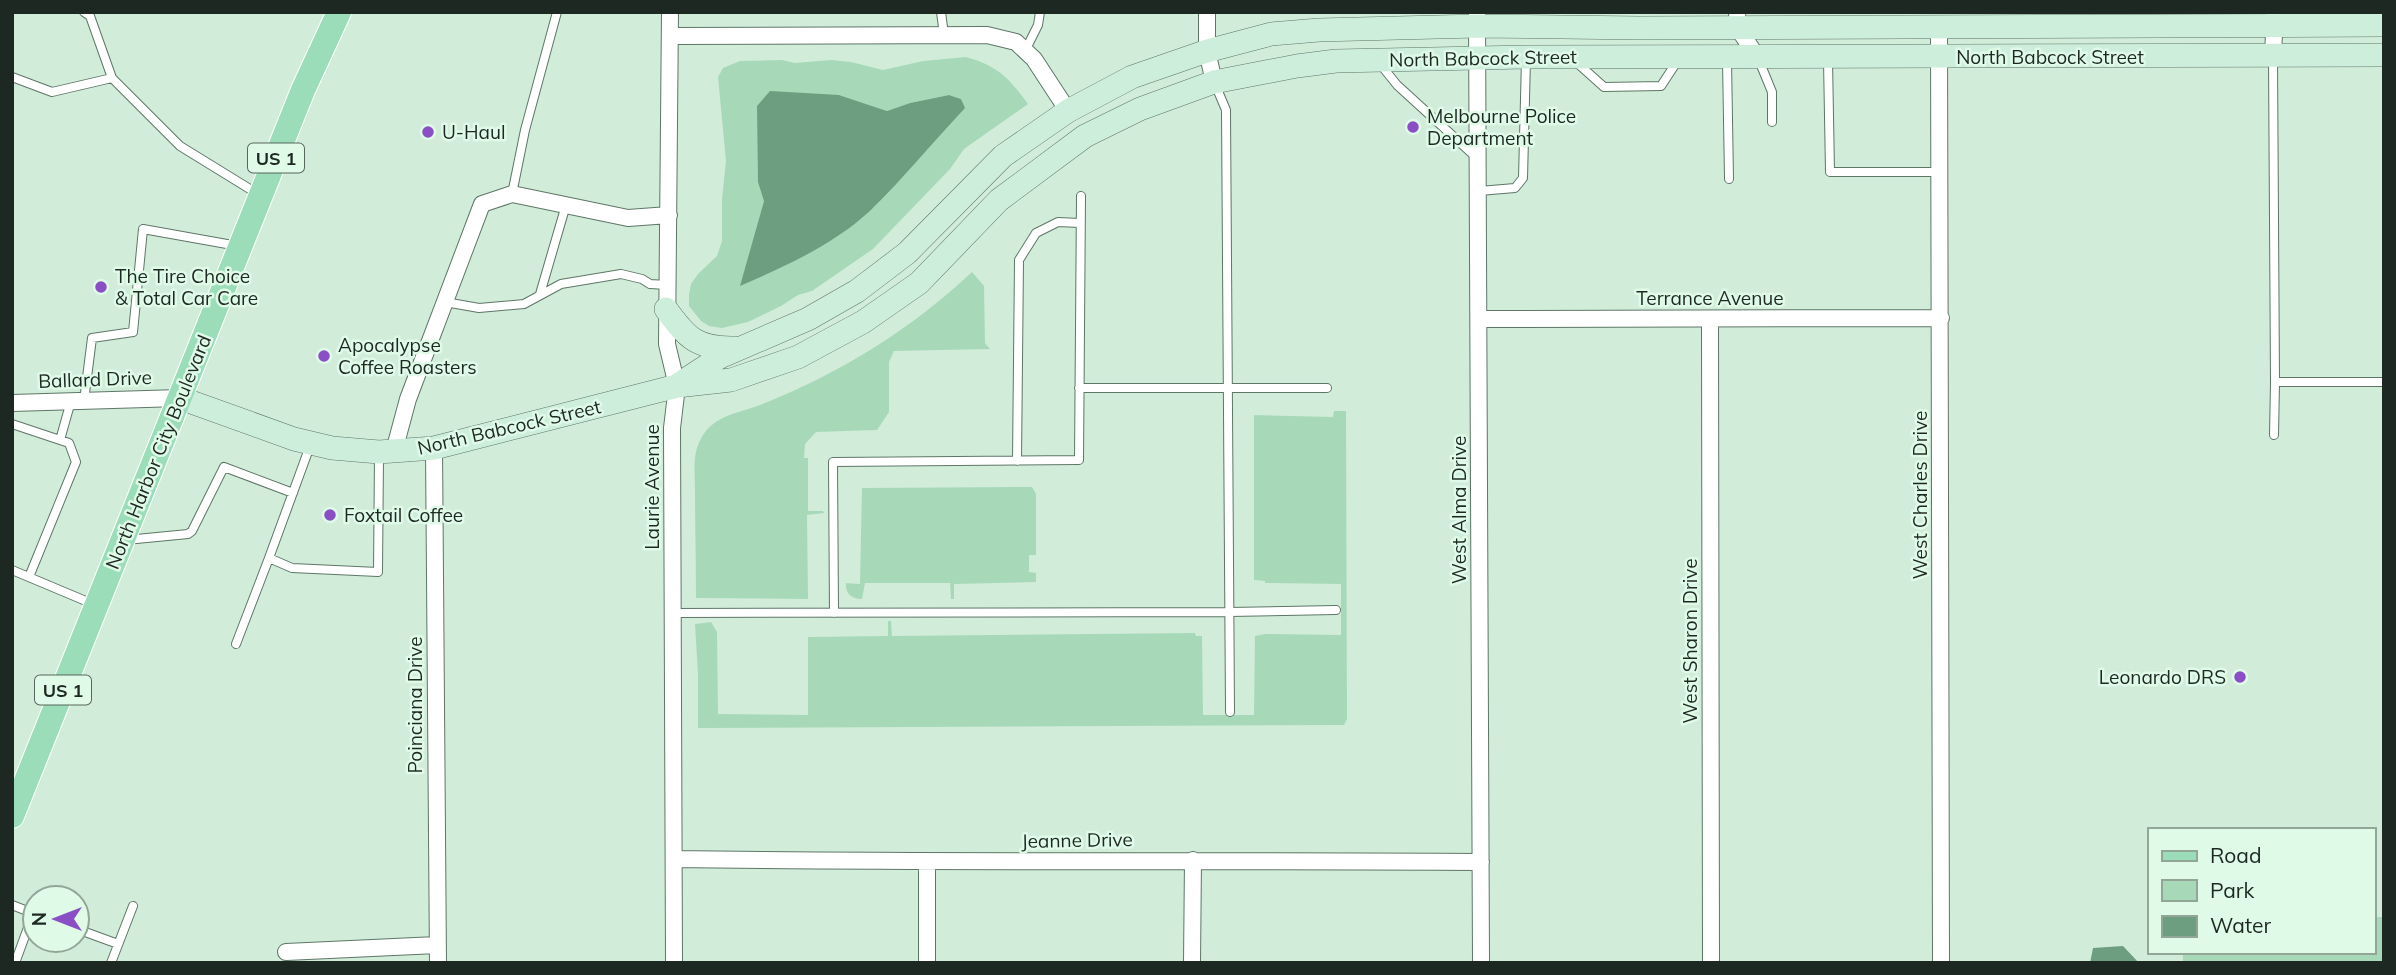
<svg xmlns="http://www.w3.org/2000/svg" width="2396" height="975" font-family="Mulish,sans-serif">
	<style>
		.green { fill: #a7d9b9; fill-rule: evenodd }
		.water { fill: #6d9e7f }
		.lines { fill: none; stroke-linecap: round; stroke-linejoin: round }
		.service-casing { stroke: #5e7667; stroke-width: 10 }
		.minor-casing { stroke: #5e7667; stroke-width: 18 }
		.secondary-casing { stroke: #5e7667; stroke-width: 24 }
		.primary-casing { stroke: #fff; stroke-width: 26 }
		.service { stroke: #fff; stroke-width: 8 }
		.minor { stroke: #fff; stroke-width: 16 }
		.secondary { stroke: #cdeedb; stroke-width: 23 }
		.primary { stroke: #9bddb8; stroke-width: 24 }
		.poi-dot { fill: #8b4fc5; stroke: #dffae7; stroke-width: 2.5 }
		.labels { text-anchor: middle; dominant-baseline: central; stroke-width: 5; stroke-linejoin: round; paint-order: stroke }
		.shield { fill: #dffae7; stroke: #58675d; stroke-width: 2 }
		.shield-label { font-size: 18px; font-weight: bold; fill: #1e2822 }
		.street-label { font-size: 19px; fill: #1e2822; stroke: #dffae7 }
		.poi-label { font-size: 19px; fill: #1e2822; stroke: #dffae7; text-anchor: start }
	</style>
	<rect width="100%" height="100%" fill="#d2ecda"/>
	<!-- green -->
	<path class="green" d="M966,57C998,66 1009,78 1028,104L964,149L950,169L873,249L812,291L798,295L781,306L748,322L722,328L709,326L701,321L689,306V295L691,284L698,274L717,256L722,241V199L726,161L718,77L723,68L740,61L782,60L795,63L831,60L851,62L883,70L923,61ZM839,95L887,111L910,103L949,95L961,99L964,108C933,142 903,179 870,211C833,245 786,266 741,285L764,201Z
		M972,272L984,286L985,343L990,349L894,351L889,362V412L877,430L816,432L805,444L804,458H808V511H823L824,513L807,515L808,599L696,598C696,562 695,526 695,491C695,477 693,460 697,448C708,414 736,415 765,403C842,372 911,329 972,272Z
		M1334,411H1346L1347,719L1344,725L698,728V675L695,624L711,622L717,632L718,714L808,715V637L888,636V621H891L892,636L1195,633L1196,636H1202L1203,715H1254L1255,636L1265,634L1341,635V584L1265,583V581L1254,580V415L1333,417Z
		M1032,487L1036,494V555H1029V572L1036,573V582L954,584V599H951L950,583H865L862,599C852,599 845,594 846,583L860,584L862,488Z
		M2373,917H2384V960L2381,963H2183V952H2373Z"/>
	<!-- water -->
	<path class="water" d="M770,91L839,95L887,111L910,103L949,95L961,99L965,108C933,142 903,179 870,211C833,245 786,266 740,286L764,201L758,182L757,106Z
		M2123,946L2139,963H2090L2093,948Z"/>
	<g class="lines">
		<defs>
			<path id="service" d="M84,12L90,16L112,78L180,146L258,194
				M941,12L944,35
				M1025,51L1038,25L1040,12
				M2273,57L2275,382H2384
				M1758,58L1772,92V122
				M1727,60L1729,179
				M1828,60L1830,172H1939
				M1575,61L1604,87L1661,86L1678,60
				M1381,65L1397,85L1477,158
				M12,77L52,92L112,78
				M1215,84L1226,110L1230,712
				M1479,191L1515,188L1523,178L1526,59
				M512,194L525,130L557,12
				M540,294L566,205
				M445,302L479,308L524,304L561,284L621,274L642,279L650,284L667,285
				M1079,388H1327
				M84,401L92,338L133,332L143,229L238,246
				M12,424L69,443L76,462L29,577
				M2274,435L2275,382
				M60,440L71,401
				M310,446L269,558L292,568L378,572L379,455
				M1017,461L1019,260L1036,233L1058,222L1080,223
				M126,540L188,534L192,531L224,467L293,493
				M12,570L93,604
				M673,613L1229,612L1336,610
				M834,613L833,462L1079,460L1081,196
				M236,644L269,558
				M12,905L35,914
				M77,929L118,944
				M15,963L33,914
				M111,963L133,906"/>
			<path id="minor" d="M670,12L667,344L677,386L672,428L674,963
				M1207,12V51L1214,82
				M1477,12L1481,963
				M1737,12L1738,28L1757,57
				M1939,27L1941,963
				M670,36L987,35L1016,42L1034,59L1068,111
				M2273,55L2275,12
				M1480,319L1941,318
				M1710,320L1711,963
				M12,403L180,398
				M434,448L438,963
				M394,451L408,399L482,204L512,194L628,218L669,215
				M674,859C943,863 1212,860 1481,862
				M927,863V963
				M286,952L437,945
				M1192,963L1193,860"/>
			<path id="secondary" d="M666,309C687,338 697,349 735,348
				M679,384L720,357L808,319L857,291L907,253L1003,156L1068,111L1132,77L1207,51L1271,34L1319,30L1477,26L1639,28L2384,25
				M180,398L294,439L332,448L379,452L434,448L677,386L731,380L798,357L863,322L919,283L999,200L1085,136L1140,109L1214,82L1297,66L1336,61L1526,57L2384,55"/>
			<path id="primary" d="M12,816L303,90L339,12"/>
		</defs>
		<!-- service casing -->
		<use href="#service" class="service-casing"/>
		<!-- minor casing -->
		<use href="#minor" class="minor-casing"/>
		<!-- secondary casing -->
		<use href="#secondary" class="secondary-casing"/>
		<!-- primary casing -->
		<use href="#primary" class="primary-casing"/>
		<!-- service -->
		<use href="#service" class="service"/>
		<!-- minor -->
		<use href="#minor" class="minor"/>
		<!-- secondary -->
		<use href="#secondary" class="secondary"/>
		<!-- primary -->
		<use href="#primary" class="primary"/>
	</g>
	<!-- markers -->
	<g class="poi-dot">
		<circle cx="1413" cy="127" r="7"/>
		<circle cx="428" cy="132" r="7"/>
		<circle cx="101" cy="287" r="7"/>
		<circle cx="324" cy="356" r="7"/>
		<circle cx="330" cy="515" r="7"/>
		<circle cx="2240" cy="677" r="7"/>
	</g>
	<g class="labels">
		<!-- shield labels -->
		<g class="shield">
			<rect x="248" y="143.5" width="56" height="29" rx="5"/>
			<rect x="35" y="675.5" width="56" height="29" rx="5"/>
		</g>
		<g class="shield-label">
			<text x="276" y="158">US 1</text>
			<text x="63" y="690">US 1</text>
		</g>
		<!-- street labels -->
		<g class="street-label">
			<text x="2050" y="57">North Babcock Street</text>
			<text transform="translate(1483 58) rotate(-1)">North Babcock Street</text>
			<text x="1710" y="298">Terrance Avenue</text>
			<text transform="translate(95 379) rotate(-2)">Ballard Drive</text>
			<text transform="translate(509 427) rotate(-13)">North Babcock Street</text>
			<text transform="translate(158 452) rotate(-68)">North Harbor City Boulevard</text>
			<text transform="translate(652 487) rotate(-90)">Laurie Avenue</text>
			<text transform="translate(1920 495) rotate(-90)">West Charles Drive</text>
			<text transform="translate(1459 510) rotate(-90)">West Alma Drive</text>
			<text transform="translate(1690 641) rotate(-90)">West Sharon Drive</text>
			<text transform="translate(415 705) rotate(-90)">Poinciana Drive</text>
			<text transform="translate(1077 840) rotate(-1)">Jeanne Drive</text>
		</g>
		<!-- poi labels -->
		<g class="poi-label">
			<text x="1427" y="116">Melbourne Police<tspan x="1427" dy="22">Department</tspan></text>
			<text x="442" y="132">U-Haul</text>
			<text x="115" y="276">The Tire Choice<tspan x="115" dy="22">&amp; Total Car Care</tspan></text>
			<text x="338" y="345">Apocalypse<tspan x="338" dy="22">Coffee Roasters</tspan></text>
			<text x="344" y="515">Foxtail Coffee</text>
			<text x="2226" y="677" text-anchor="end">Leonardo DRS</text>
		</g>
	</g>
	<!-- border -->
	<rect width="2396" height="975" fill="none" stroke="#1e2822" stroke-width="28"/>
	<!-- legend -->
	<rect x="2148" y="828" width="228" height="126" fill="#dffae7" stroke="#92a698" stroke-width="2"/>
	<rect x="2162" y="851" width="35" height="10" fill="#9bddb8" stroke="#92a698" stroke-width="2"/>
	<text x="2210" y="863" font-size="21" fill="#1e2822">Road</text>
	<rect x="2162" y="880" width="35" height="21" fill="#a7d9b9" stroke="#92a698" stroke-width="2"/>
	<text x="2210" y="898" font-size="21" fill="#1e2822">Park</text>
	<rect x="2162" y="916" width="35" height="21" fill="#6d9e7f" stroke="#92a698" stroke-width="2"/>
	<text x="2210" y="933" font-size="21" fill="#1e2822">Water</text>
	<!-- north arrow -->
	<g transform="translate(56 919) rotate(270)"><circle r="33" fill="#dffae7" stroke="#92a698" stroke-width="2"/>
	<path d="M0-5L12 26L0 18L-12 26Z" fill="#8b4fc5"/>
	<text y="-10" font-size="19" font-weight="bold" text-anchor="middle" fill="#1e2822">N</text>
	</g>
</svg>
